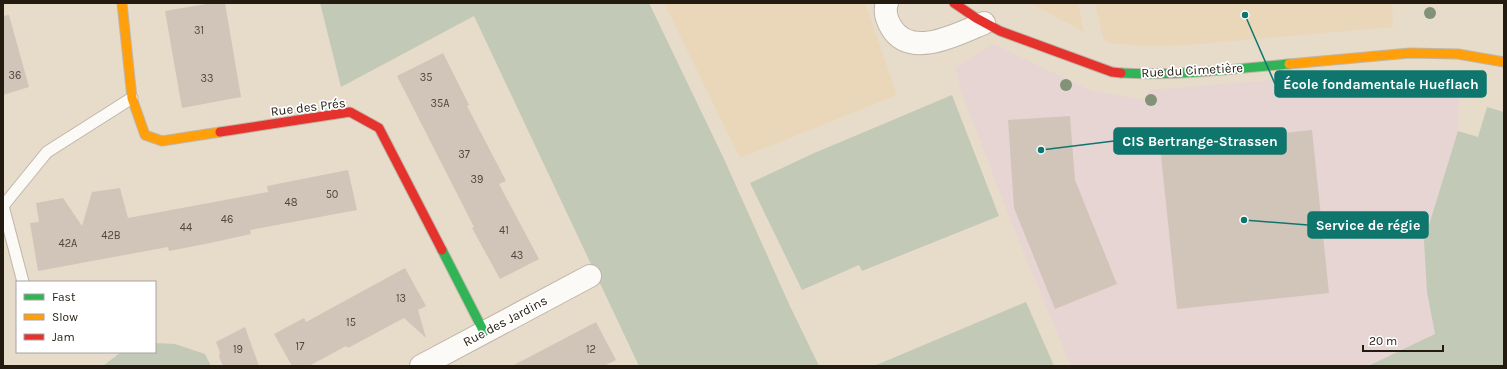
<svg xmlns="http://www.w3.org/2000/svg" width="1507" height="369" font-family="Karla,sans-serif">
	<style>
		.industrial { fill: #e7d5d4 }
		.built { fill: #ead7ba }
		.green { fill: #c3c9b7 }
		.building { fill: #d1c5ba }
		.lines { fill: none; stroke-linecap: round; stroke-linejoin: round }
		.lane-casing { stroke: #bfb6a9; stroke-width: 13 }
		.street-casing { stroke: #bfb6a9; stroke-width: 24 }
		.fast-casing { stroke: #bfb6a9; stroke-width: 11 }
		.slow-casing { stroke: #bfb6a9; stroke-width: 11 }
		.jam-casing { stroke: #bfb6a9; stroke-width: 11 }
		.lane { stroke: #fbfaf7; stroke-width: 11 }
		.street { stroke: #fbfaf7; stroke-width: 22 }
		.fast { stroke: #30b455; stroke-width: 9 }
		.slow { stroke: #ff9f0a; stroke-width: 9 }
		.jam { stroke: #e5322d; stroke-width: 9 }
		.tree { fill: #829278 }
		.labels { text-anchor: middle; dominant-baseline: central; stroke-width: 3.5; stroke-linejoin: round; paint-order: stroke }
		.number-label { font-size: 11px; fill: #50473c }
		.street-label { font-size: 13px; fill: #231b0f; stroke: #fff }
		.leader { fill: none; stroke: #0f766e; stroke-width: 1.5 }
		.callout-dot { fill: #0f766e; stroke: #fff; stroke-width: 1.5 }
		.callout { fill: #0f766e; stroke: #0f766e; stroke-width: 1.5 }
		.callout-label { font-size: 14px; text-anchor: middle; font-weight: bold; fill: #fff }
	</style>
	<rect width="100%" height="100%" fill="#e7dbca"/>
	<!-- industrial -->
	<path class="industrial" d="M993,44L1092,91L1145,100L1149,90L1348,74L1392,95L1433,94L1460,70L1458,131L1424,241L1427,292L1436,334L1368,366H1071L1014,229L961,91L955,68Z"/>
	<!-- built -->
	<path class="built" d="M664,3H865L897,95L740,158Z
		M1030,3H1078L1084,32Z
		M1095,3H1392L1393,27L1186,45L1142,46L1110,43L1103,39Z"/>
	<!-- green -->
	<path class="green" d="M320,3H649L724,159L789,304L819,366H639L474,16L341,87Z
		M952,95L999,216L862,271L859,265L802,290L750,183L812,154Z
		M1487,107L1504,112V366H1368L1435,334L1427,292L1424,241L1458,131L1478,137Z
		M1026,302L1054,366H874Z
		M155,343L175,344L205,354L211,366H103L121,352H155Z"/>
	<!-- building -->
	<path class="building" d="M212,3H225L241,97L182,108L165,11Z
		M9,15L29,87L3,95V16Z
		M443,53L469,105L467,106L506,181L499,184L539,259L500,279L472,228L474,227L397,76Z
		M1070,116L1075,180L1117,284L1055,309L1014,208L1008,120Z
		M1312,130L1329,293L1177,309L1160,146Z
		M348,170L357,210L250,230L251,234L210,243L169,251L168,247L38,271L30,223L39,222L36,203L63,198L82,226L92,192L120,188L128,218L268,192L267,186Z
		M405,268L426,306L418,310L426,338L404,318L348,348L346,346L309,366H292L274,334L304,318L306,322Z
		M596,322L616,360L604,366H512Z
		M245,327L259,366H223L219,357L220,352L216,342Z"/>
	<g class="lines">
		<defs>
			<path id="lane" d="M23,282L3,206L47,152L132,98"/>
			<path id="street" d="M887,3C884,11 887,20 891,27C910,60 958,34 984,23
				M421,366L590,276"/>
			<path id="fast" d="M1121,73C1177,76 1233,69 1289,64
				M442,250L484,332"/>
			<path id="slow" d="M122,3L132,98L145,135L162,141L220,132
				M1289,64L1410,53L1458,54L1504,62"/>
			<path id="jam" d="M954,3L976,18L1000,31L1112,72L1121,73
				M220,132L350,112L379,128L442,250"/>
		</defs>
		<!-- lane casing -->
		<use href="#lane" class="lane-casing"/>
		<!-- street casing -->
		<use href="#street" class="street-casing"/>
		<!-- fast casing -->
		<use href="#fast" class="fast-casing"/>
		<!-- slow casing -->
		<use href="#slow" class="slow-casing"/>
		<!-- jam casing -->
		<use href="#jam" class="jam-casing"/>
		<!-- lane -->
		<use href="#lane" class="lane"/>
		<!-- street -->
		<use href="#street" class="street"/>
		<!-- fast -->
		<use href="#fast" class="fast"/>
		<!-- slow -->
		<use href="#slow" class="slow"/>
		<!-- jam -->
		<use href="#jam" class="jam"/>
	</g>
	<!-- trees -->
	<g class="tree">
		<circle cx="1430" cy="13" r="6"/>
		<circle cx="1066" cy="85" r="6"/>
		<circle cx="1151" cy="100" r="6"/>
	</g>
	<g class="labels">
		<!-- number labels -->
		<g class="number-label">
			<text x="199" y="30">31</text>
			<text x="15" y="75">36</text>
			<text x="426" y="77">35</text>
			<text x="207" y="78">33</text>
			<text x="440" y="103">35A</text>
			<text x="464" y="154">37</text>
			<text x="477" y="179">39</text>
			<text x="332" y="194">50</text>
			<text x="291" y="202">48</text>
			<text x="227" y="219">46</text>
			<text x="186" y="227">44</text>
			<text x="504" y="230">41</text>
			<text x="111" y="235">42B</text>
			<text x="68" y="243">42A</text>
			<text x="517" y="255">43</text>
			<text x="401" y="298">13</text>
			<text x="351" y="322">15</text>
			<text x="300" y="346">17</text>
			<text x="238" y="349">19</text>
			<text x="591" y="349">12</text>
		</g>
		<!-- street labels -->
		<g class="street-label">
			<text transform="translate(1192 70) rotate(-3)">Rue du Cimetière</text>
			<text transform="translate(308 107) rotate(-7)">Rue des Prés</text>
			<text transform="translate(505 321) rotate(-28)">Rue des Jardins</text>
		</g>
	</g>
	<!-- callouts -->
	<path class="leader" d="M1245 15L1275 84M1041 150L1114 141M1244 220L1308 225"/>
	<g class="callout-dot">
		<circle cx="1245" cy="15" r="4"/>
		<circle cx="1041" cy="150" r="4"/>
		<circle cx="1244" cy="220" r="4"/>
	</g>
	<g class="callout">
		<rect x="1275" y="71" width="211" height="26" rx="4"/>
		<rect x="1114" y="128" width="172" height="26" rx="4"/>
		<rect x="1308" y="212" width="120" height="26" rx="4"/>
	</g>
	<g class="callout-label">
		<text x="1381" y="89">École fondamentale Hueflach</text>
		<text x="1200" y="146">CIS Bertrange-Strassen</text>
		<text x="1368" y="230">Service de régie</text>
	</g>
	<!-- border -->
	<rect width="1507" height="369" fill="none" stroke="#231b0f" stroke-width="8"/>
	<!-- legend -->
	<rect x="16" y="281" width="140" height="72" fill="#ffffff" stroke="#a7a49f"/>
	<rect x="24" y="294" width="20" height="6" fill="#30b455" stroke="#a7a49f"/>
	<text x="52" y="301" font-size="12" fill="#231b0f">Fast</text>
	<rect x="24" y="314" width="20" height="6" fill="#ff9f0a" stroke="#a7a49f"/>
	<text x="52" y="321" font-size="12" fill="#231b0f">Slow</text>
	<rect x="24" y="334" width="20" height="6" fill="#e5322d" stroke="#a7a49f"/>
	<text x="52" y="341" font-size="12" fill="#231b0f">Jam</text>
	<!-- scale -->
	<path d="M1363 345v6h80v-6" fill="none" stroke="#231b0f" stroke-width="2"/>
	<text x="1369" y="345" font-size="12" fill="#231b0f" stroke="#ffffff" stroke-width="3" paint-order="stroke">20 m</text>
</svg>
